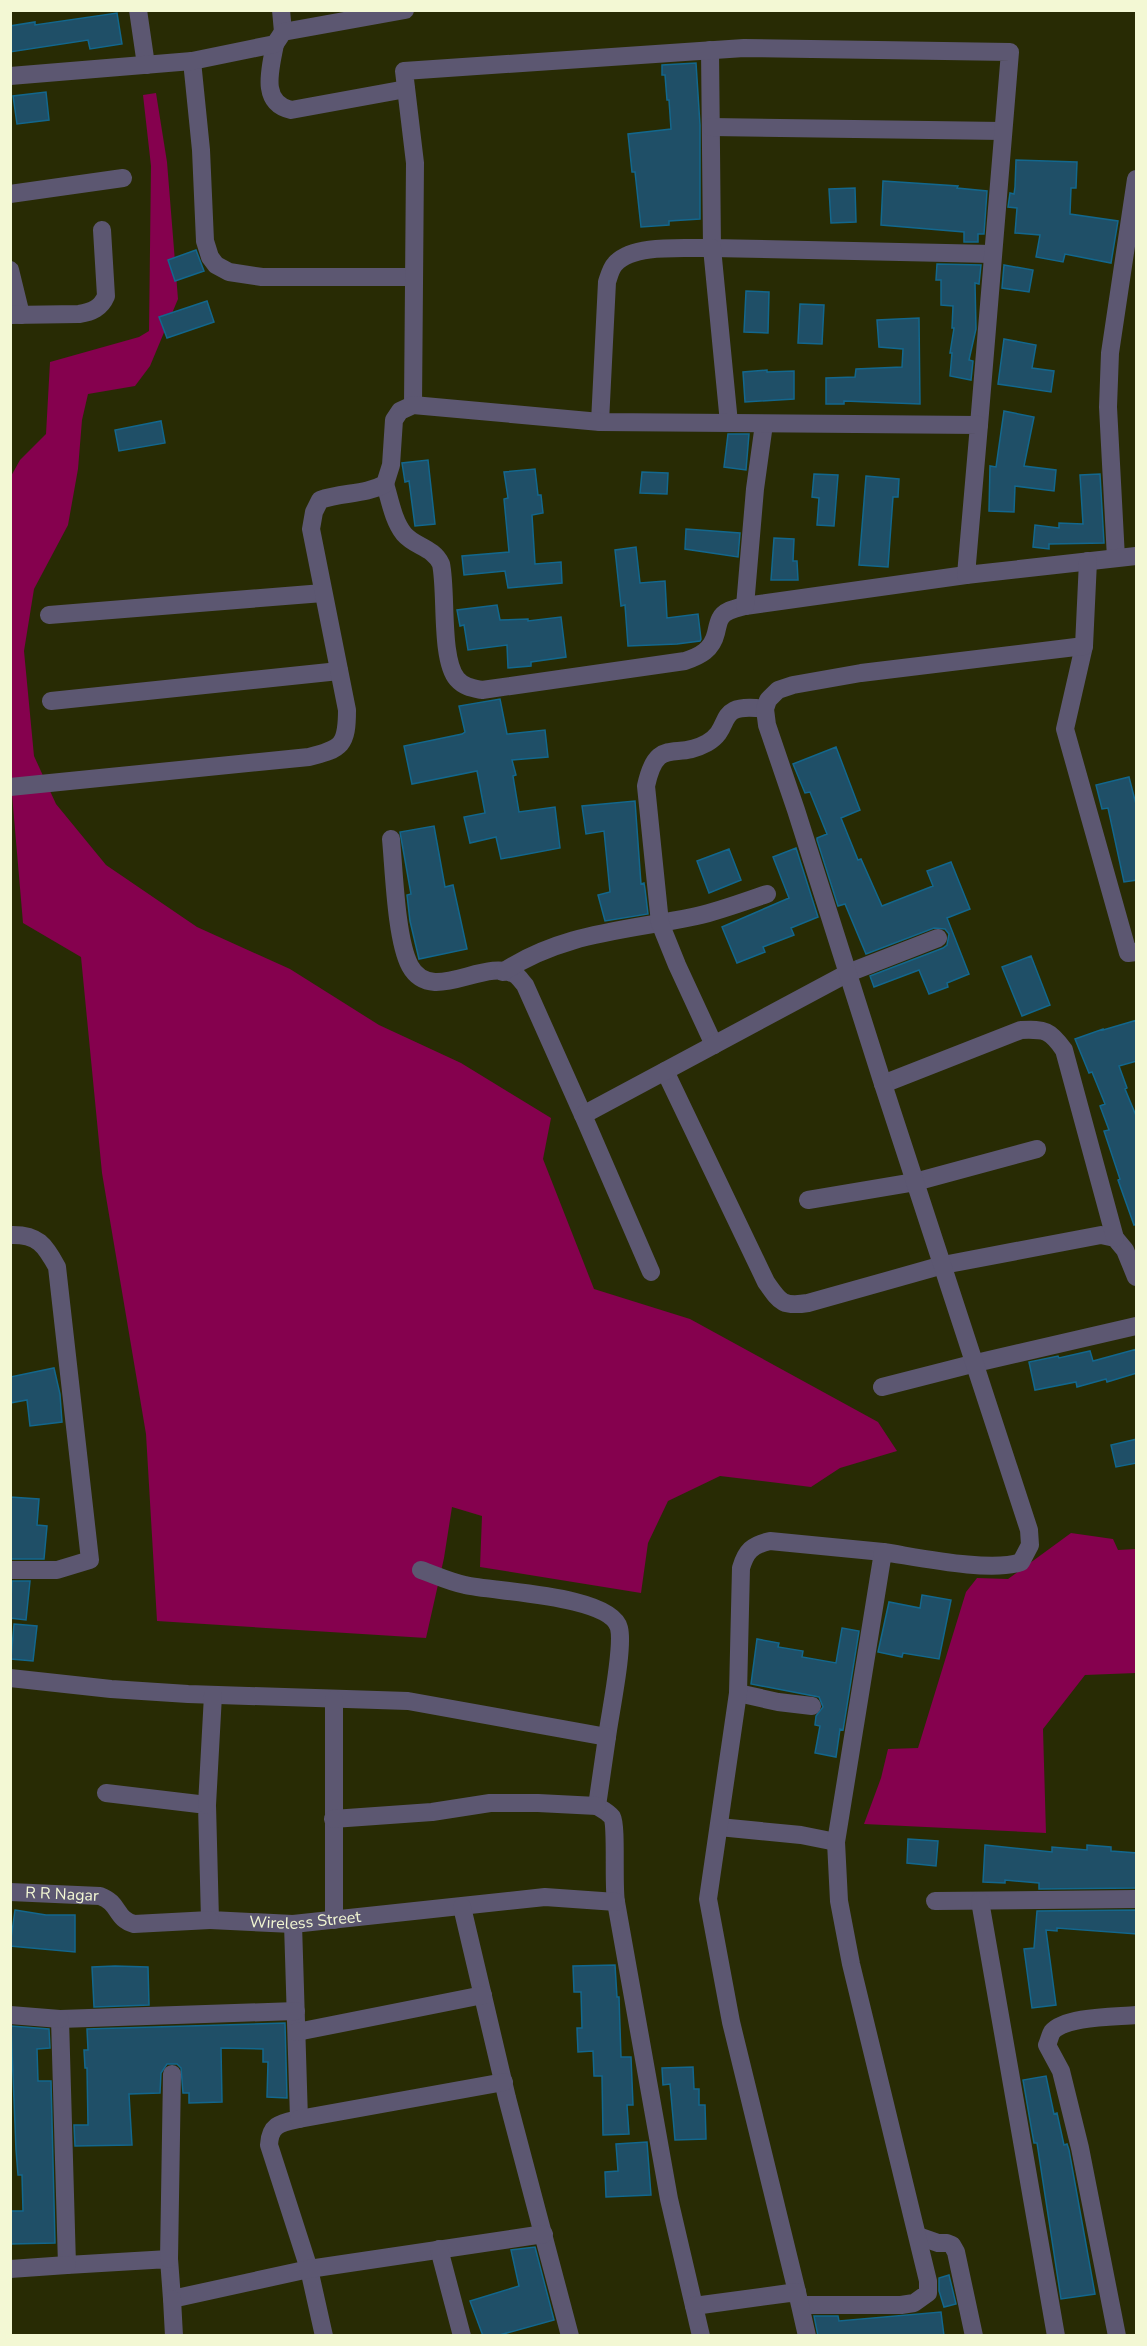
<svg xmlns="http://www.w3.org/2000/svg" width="1147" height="2346" font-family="'Nunito Sans',sans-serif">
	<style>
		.water { fill: #85014e }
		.building { fill: #1f4f67; stroke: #13678d; stroke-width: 1.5 }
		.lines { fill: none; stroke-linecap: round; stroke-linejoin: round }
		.minor { stroke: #5c5771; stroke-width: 18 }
		.labels { text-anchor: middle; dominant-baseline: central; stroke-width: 5; stroke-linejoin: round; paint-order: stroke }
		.street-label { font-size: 16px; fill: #f3f8d4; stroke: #111300 }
	</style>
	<rect width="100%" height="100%" fill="#282b04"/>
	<!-- water -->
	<path class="water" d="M156,93L167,162L178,299L150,366L135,386L88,394L82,420L78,469L68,525L34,589L24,651L34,756L56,804L106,865L197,927L290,969L379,1025L461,1063L551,1118L543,1159L594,1289L690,1319L878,1422L897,1451L840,1468L811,1487L720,1476L668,1501L648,1543L641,1593L480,1567L482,1516L452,1507L444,1558L426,1638L157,1621L146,1434L102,1173L81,957L23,923L10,771V478L20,460L46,434L50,362L139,337L149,331L151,166L143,95Z
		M1071,1533L1113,1539L1118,1550L1136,1549V1673L1085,1675L1043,1729L1046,1833L864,1824L881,1778L888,1749L918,1748L966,1592L977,1578L1008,1579Z"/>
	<!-- building -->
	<path class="building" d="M117,13L122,44L90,49L88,40L10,52V26L35,22V25Z
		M696,63L700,125V219L669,221V225L641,227L635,172H632L628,134L671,129L669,100H667L665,75H662V65Z
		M46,92L49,120L17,124L13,96Z
		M1016,160L1077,162L1076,188H1071L1070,214L1118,221L1111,263L1065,254L1063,262L1036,257L1040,235L1015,233L1017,208L1008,207L1010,193L1014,194L1015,187Z
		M883,181L958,186L957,188L987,191L984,234H978V242H964V232L881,225Z
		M855,188L856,222L831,223L829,189Z
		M196,250L204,271L175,281L168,260Z
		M937,264L981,265L979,284L975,283L976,329L969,360L973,361L971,380L950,376L952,353H950L954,328H952L953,306L941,305V280H936Z
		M1004,265L1033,270L1029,292L1002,288Z
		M746,291L769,292L768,333L744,332Z
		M207,301L214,322L167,338L159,317Z
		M800,304L824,305L822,344L798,343Z
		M919,318L920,404L844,401V404H826V378L855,377L856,369L902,367L903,349L879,347L877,320Z
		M1004,339L1036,345L1032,368L1054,371L1051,392L998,384Z
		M767,370V372L794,371V399L745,402L743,372Z
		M1004,411L1034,417L1024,466L1056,470L1054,491L1015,486L1014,512L989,511L990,466L996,467Z
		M161,421L165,443L119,451L115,430Z
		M728,434H749L746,470L724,467Z
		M428,460L435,524L415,526L409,481L405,482L402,463Z
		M535,469L538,495H541L543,513L532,515L535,564L561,562L562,583L508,588L505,571L464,575L462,556L509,552L504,499L508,498L504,472Z
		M642,472L668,473L667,494L640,493Z
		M814,474L838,475L834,526L817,525L819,498L812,497Z
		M1100,474L1104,543L1049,544V549L1033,547L1035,525L1059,528V523L1083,524L1080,475Z
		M866,476L899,479L898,497H893L888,567L859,565Z
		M686,529L740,533L738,557L685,549Z
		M774,538L794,539L793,561H797L798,580H771Z
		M636,547L640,583L665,581L667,618L698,614L701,639L700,641L677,644L628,646L625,605L621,606L615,550Z
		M497,605L500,620L528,619V621L561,617L566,657L531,662V666L508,668L507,645L468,650L464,625L460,626L457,610Z
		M500,699L507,734L545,730L548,757L512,760L516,775L513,776L519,812L555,807L560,848L501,859L496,837L470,843L464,817L485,813L477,771L412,784L404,746L462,734L465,732L459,706Z
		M836,747L860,810L841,818L858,860L861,859L882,906L933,886L927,871L951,862L970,909L947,918L969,974L947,983L948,987L929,994L919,970L874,987L870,976L943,948L947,945L949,934L945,929L934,928L866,954L845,904L838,906L817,840V838L827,834L810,792L805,793L793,764Z
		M1129,777L1137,808V880L1124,882L1108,808L1102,809L1096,785Z
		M635,801L641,884L644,883L645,889L648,914L605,921L598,895L610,892L604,831L586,834L582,806Z
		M434,826L445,887L453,885L467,949L419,959L410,921L407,895L411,894L400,832Z
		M796,848L818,917L791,928L794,935L763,947L765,952L737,963L722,927L789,898L773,857Z
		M729,849L741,880L709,893L697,861Z
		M1031,956L1050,1005L1022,1016L1002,967Z
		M1137,1020V1061L1119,1066L1127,1088L1125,1089L1137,1118V1224L1134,1225L1118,1180L1120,1179L1104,1131L1109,1130L1100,1106L1105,1104L1092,1072L1089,1073L1075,1039L1103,1029V1030Z
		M1137,1349V1373L1107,1382L1106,1379L1077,1387L1076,1382L1035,1390L1029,1362L1058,1356L1059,1358L1090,1351L1093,1361Z
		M54,1368L60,1394L62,1422L30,1426L27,1400L10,1403V1377Z
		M1137,1439V1463L1116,1467L1111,1445Z
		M10,1497L39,1499L37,1525L47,1526L44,1559H10Z
		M12,1581H30L26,1620L10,1618Z
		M922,1595L951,1600L939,1659L903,1653L902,1657L878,1652L889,1602L920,1608Z
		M14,1624L37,1626L33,1661L11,1659Z
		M842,1628L859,1631L843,1730L840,1729L836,1757L815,1753L820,1726L815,1725L816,1716L823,1707L819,1697L751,1684L757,1639L779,1643L778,1647L803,1651L802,1657L836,1663Z
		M908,1839L938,1841L936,1866L907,1863Z
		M985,1845L1052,1852V1847L1087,1850V1845L1111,1847V1851L1137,1853V1888L1039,1889V1883L1005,1880V1883L983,1882Z
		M15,1910L46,1915H75V1952L10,1946Z
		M1137,1910V1934L1057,1928V1931L1046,1930L1056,2005L1032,2008L1024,1949L1034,1948L1037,1911Z
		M615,1965L617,1997H619L621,2057H631L633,2105H627L629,2134L603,2135L602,2076H594L593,2051L578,2052L577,2028H582L581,1992H574L573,1966Z
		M115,1966L148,1967L149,2005L94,2007L92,1967Z
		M285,2023L287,2098L267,2097L268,2062H263V2049L221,2048L222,2102L189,2103V2093H183L181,2068L177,2064H167L161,2073L160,2093L129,2094L132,2145L75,2146L74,2125H88L87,2068H85L84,2050H88L87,2029Z
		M11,2026L49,2029L50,2048L37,2049L38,2081H51L55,2243L10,2244V2211H23L22,2175H18L16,2150Z
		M693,2067L694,2089H699V2105H705L706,2139L675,2140L670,2084L663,2085L662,2068Z
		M1046,2076L1054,2114L1057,2113L1064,2145L1067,2144L1069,2150L1095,2294L1061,2299L1037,2143H1034L1032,2132L1023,2080Z
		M647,2142L651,2195L606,2197L605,2172L618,2171L616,2144Z
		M535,2247L554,2320L496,2336H483L470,2301L519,2286L511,2250Z
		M949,2275L956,2304L944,2307L939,2291V2278Z
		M941,2312L944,2336H818L814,2316H838L839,2321Z"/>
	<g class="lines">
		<!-- minor -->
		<g class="minor">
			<path d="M138,10L146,65"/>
			<path d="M281,10L283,32"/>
			<path d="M275,44C271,67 259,103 291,110L406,89"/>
			<path d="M710,50L712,248L992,254"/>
			<path d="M192,61L201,150L205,241L210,257L216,265L229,272L262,277H414"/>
			<path d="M10,76L192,61L275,44L283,32L405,10"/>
			<path d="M711,127L1003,131"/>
			<path d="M10,194L123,178"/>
			<path d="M10,270L21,315"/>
			<path d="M10,315L79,314C92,312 101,308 106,296L102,230"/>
			<path d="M413,405L415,163L404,71L744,48L1010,52L979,425"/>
			<path d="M600,422L607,282C609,276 611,268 615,264C633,243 686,249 712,248L729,423"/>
			<path d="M385,484C390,500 393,520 404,534C415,547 433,547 441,564C447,592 440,659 457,679C464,687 472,688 482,690L685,661C700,656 712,650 716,633C717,629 718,623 720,619C724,610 737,608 745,606L966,575"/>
			<path d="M1116,558L1108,407L1110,353L1136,179"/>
			<path d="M745,606L755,489L764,424"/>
			<path d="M49,615L323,593"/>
			<path d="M1084,646L1065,729L1128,953L1136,952"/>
			<path d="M51,701L339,671"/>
			<path d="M10,787L309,757C342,749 347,745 347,710L311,529L314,512L320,500C342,492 365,495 385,484L391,465L394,420L400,411L413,405L600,422L979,425L966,575L1136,556"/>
			<path d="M391,839C394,870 396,940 410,966C432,1006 485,956 516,975C519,977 522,982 525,985L583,1115"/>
			<path d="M503,972C562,933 624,931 692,917C717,912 742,902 767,894"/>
			<path d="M714,1045L677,965L660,923L646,786C657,735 675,761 707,743C735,727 712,702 765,709"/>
			<path d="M665,1071L766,1282C780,1302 782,1307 808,1303L943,1265L1101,1235L1115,1238L1125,1250L1136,1277"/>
			<path d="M883,1084L1021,1030C1045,1029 1050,1030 1064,1050L1115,1238"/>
			<path d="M808,1200L915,1182L1037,1149"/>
			<path d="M10,1235C38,1234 45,1245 57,1267L90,1560L57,1570H10"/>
			<path d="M651,1272L583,1115L848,973L938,938"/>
			<path d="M882,1387L976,1363L1136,1326"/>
			<path d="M421,1570C435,1575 450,1582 465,1585C495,1592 611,1595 619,1628C624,1648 610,1713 607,1737"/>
			<path d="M10,1678L111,1689L188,1694L408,1701L607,1737L597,1806C602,1809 608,1812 612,1817C617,1826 613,1885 616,1902L669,2199L694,2306"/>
			<path d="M738,1693L778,1702L812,1706"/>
			<path d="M334,1699V1920"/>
			<path id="s1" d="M106,1793L207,1805L210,1920L293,1924L545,1897L616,1902"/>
			<path d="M207,1805L213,1695"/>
			<path d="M333,1819L432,1812L490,1803H538L597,1806"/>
			<path d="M719,1827L801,1835L836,1842"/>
			<path id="s2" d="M10,1892L100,1896C120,1903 115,1919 134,1924L210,1920"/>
			<path d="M935,1901L1136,1899"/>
			<path d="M980,1901L1056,2336"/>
			<path d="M462,1907L507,2098L570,2336"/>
			<path d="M293,1924L299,2119C281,2123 270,2124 269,2145L309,2269L324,2336"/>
			<path d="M296,2011L60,2019L67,2265L169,2259L172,2299L309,2269L544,2234"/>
			<path d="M10,2015L60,2019"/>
			<path d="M297,2032L483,1995"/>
			<path d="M299,2119L504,2082"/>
			<path d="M918,2236L938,2243H947L952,2245L956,2252L974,2336"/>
			<path d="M439,2249L462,2336"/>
			<path d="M169,2259L172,2074"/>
			<path d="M10,2269L67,2265"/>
			<path d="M797,2292L731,2022L708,1899L738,1693L741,1568C746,1551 752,1545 770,1541L883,1552"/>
			<path d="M172,2299L174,2336"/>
			<path d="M801,2305H901L914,2303L928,2293V2281L851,1964L839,1901L836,1842L883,1552C917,1557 991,1573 1021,1562L1030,1545L1029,1530L883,1084L796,810L767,725L765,709L768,700L778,690L793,685L861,673L1084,646L1088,561"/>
			<path d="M701,2336L694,2306L797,2292L807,2336"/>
			<path d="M1117,2336L1080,2148L1061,2071L1047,2045C1049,2041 1050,2035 1052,2032C1065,2016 1117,2017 1136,2015"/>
		</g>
	</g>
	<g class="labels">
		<!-- street labels -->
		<g class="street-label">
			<text stroke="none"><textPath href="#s2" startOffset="52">R R Nagar</textPath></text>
			<text stroke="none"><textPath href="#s1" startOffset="312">Wireless Street</textPath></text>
		</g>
	</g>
	<!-- border -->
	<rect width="1147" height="2346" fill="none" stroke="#f3f8d4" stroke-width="24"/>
</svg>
